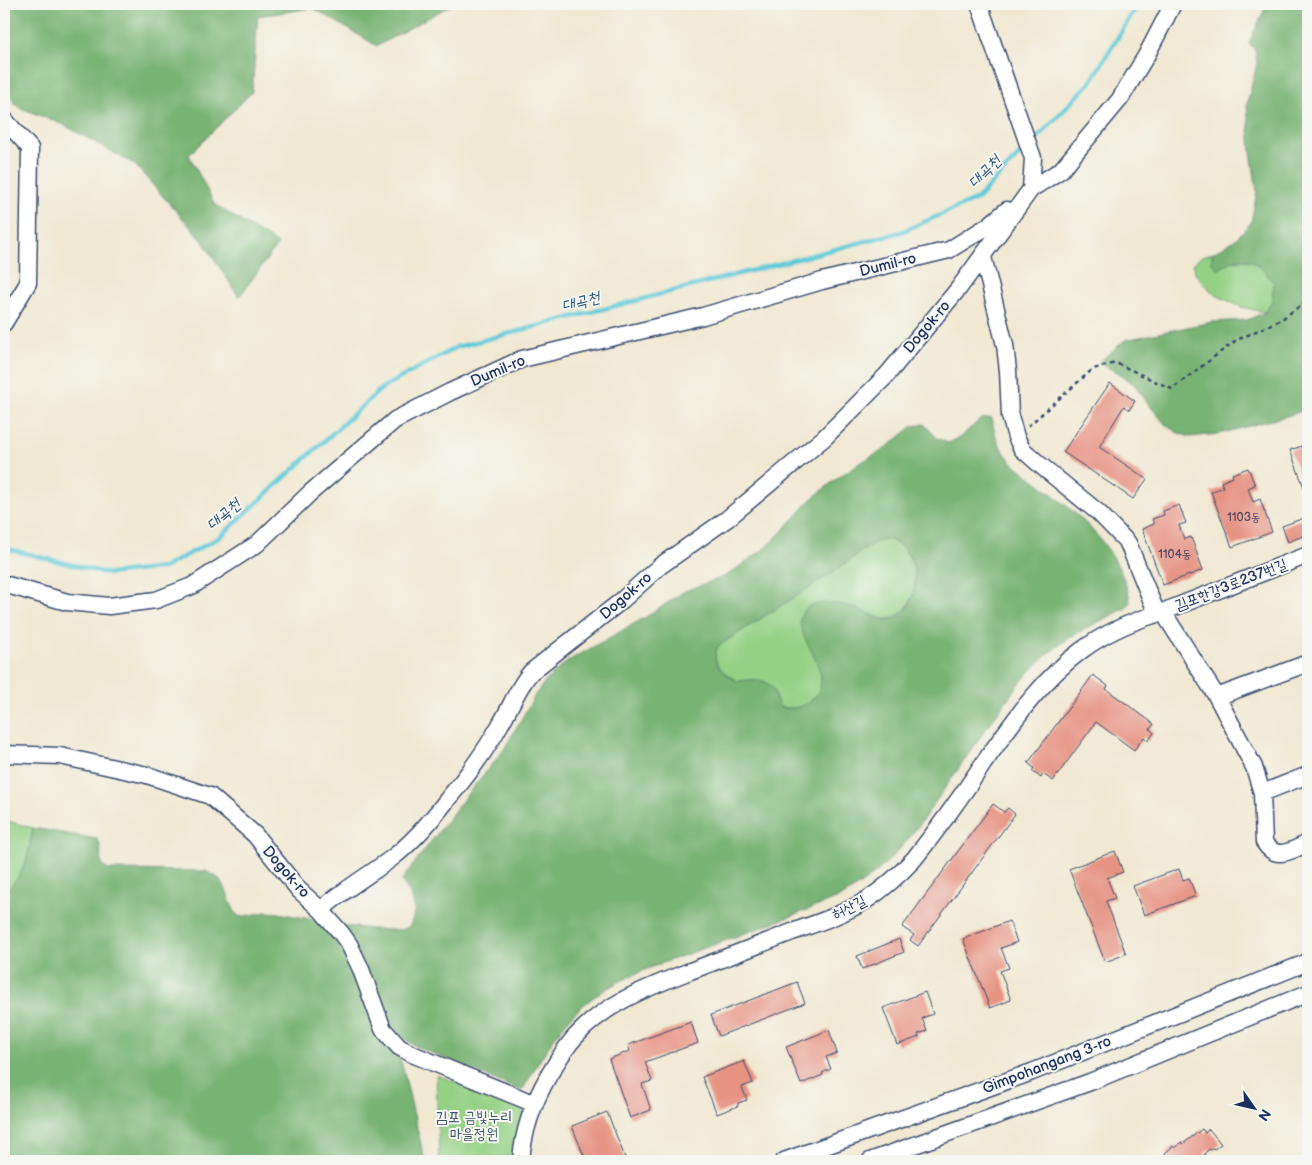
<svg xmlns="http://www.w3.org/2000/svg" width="1312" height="1165" font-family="'Balsamiq Sans','Poor Story',sans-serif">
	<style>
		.green { fill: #94d185; stroke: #588072 }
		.forest { fill: #77b372; stroke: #497168; fill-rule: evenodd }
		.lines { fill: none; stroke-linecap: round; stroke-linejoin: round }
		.stream { stroke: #5ec9d8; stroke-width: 4.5 }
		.building { fill: #e69382 }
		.minor-casing { stroke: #3b4b6f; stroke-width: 19 }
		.path { stroke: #3b4b6f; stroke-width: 2.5; stroke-dasharray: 4 4; stroke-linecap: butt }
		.minor { stroke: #fff; stroke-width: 16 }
		.labels { text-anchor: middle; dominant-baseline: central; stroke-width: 4; stroke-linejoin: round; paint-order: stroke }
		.number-label { font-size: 12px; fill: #4e4867 }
		.street-label { font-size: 15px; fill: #1b2f5e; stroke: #f6f6f2 }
		.park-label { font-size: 15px; fill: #395868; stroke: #f6f6f2 }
		.water-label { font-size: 16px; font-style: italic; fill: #2c567c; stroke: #f6f6f2 }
	</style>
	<rect width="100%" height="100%" fill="#f6f6f2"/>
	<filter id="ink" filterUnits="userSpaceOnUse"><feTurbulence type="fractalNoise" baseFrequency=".02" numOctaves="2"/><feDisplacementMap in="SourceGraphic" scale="10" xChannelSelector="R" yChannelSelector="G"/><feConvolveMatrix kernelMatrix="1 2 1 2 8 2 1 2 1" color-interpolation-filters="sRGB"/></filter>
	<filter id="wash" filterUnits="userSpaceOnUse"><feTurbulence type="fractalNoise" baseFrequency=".0096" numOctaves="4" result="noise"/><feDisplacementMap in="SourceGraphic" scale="20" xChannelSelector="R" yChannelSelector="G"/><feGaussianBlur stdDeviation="1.12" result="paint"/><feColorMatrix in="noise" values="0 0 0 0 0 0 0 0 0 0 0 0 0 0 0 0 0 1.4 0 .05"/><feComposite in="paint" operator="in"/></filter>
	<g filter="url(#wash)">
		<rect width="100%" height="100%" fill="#f0e8d1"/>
		<!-- green -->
		<path class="green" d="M1213,253L1211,261L1251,260L1264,271L1274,283L1272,301L1265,312L1241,307L1214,294L1196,275L1193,264L1202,256Z
			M883,539C920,542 927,603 894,617C881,623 867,612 854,608C840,603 824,602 809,606C811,623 812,640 816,656C817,664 822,670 822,679C821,700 799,712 780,707C776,702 776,698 774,692C767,675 751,681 737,681C724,673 709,663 718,646L827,576L872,544Z
			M4,820L33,828C29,850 26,872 9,888H4Z
			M436,1075L521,1105L525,1111L513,1154L493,1161H439Z"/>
		<!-- forest -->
		<path class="forest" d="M4,4H453L377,46L313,8L258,16L252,92L189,155L215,205L278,244L239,297L202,240L134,164L62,124L18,107L4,89Z
			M1267,4H1308V409L1287,416L1219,434L1190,437L1176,432L1165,424L1150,406L1135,385L1119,373L1098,363L1125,340L1212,322L1247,320L1265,312L1272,301L1274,283C1265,271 1253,255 1235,260C1229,262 1223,267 1218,270L1211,261L1213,253L1233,241L1251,223L1257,191L1251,152L1247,104L1257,63L1255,50L1249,43Z
			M992,418C994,437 1000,449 1013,463C1054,497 1105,528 1124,580C1127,588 1130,595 1130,603L1126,608C1099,622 1069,635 1047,655C1026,673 1009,697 993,719C977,742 961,765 945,788C913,834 891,868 841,897C795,915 749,932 702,949C660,964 614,978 580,1008C556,1030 539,1062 523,1089L519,1090L420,1048C407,1042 398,1035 389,1024L342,926C356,927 393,932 404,929C410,927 412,922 413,917C417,903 410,893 402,881L406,874L469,792L503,751L535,695L543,684L559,668L573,658L646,617L685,591L726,576L768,546L813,498L831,483L856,465L882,451L913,426L924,424L937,438L948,443L959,438L981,419ZM883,539C926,542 924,619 886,620C880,620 874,615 868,613C854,607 824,598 809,607C776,626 848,673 809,702C800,708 791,710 780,707C776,702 776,698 774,692C767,675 751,681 737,681C724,673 709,663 718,646L827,576L872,544Z
			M33,828L97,839C105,849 95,865 109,870L205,871C232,879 225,905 240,917L266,912L279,913L321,921L338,940L349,956L385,1044L401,1060L425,1161H4V888H9C26,872 29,850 33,828Z"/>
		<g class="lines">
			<!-- stream -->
			<path class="stream" d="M1032,143L1090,83L1138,4
				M4,548L109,574L163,568L220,537L382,388L457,347L901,232L977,199L1026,148"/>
		</g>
		<g id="blocks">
			<!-- building -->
			<path class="building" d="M1110,383L1135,401L1129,410L1124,406L1099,447L1147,479L1133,499L1063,452Z
				M1308,444V498L1290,450Z
				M1248,468L1255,485L1248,488L1253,502L1260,499L1272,532L1232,547L1211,492L1223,487L1221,482L1233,477L1232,474Z
				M1179,505L1186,523L1179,525L1184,539L1191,537L1203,570L1163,585L1142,529L1154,524L1152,519L1164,515L1163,511Z
				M1307,517L1308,534L1288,542L1282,526Z
				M1093,675L1108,686L1106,689L1154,724L1150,729L1154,733L1148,741L1144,737L1134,750L1096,722L1053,781L1043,774L1041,778L1032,771L1034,768L1028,763Z
				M993,804L1004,812L1008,808L1015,814L918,946L910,940L914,935L902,927Z
				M1115,851L1123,872L1107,878L1115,898L1106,901L1126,954L1105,962L1069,869Z
				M1179,869L1183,880L1189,878L1196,896L1144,915L1133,886Z
				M1009,921L1017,942L1001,948L1009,968L1000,971L1011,1000L990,1008L963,939Z
				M899,939L904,952L862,969L857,956Z
				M797,982L805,1003L719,1036L711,1015Z
				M925,992L933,1014L922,1018L927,1031L918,1034L919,1037L897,1045L883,1008Z
				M691,1022L698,1043L645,1062L652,1081L642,1084L651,1110L630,1118L609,1059L630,1051L628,1045Z
				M829,1030L837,1053L826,1057L831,1069L822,1073L823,1075L801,1084L786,1047Z
				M744,1061L753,1083L742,1087L747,1100L738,1103V1106L717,1114L702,1077Z
				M607,1112L626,1160L586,1161L572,1126Z
				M1202,1129L1205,1133L1209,1129L1221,1144L1214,1149L1213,1148L1210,1150L1209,1149L1204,1154L1210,1161H1168L1170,1159L1165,1153L1173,1146L1175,1148L1182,1142L1183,1144Z"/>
		</g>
	</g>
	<g filter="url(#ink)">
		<use href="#blocks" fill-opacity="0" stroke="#3b4b6f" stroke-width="1"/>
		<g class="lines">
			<defs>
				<path id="minor" d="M979,4L1033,158L1031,189
					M4,119L30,148L28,283L4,323
					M983,257L1005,345L1008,371L1010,416L1016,437L1022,449L1039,464L1099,513L1128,543L1157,614
					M4,584L67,602L109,606L156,600L192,586L257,544L310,493L395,420L450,392L522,359L703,316L822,281L949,250L988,226L1007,210
					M1163,612L1217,697L1254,767L1262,793L1264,842C1276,862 1292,850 1308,843
					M1217,697L1308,663
					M4,754L60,756L147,775L210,796L255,835L299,890L321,910L341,933L349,944L360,967L383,1029L399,1047L412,1054L535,1104
					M1262,793L1308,775
					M321,910C343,890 368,876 392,858C413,842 431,821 447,800C467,776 485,752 500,725C511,707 517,688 531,672L620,602L660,566L727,519L824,438L886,376L959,288L1031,189L1061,170L1120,99L1146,56L1173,4
					M521,1161C523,1132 534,1101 549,1075C557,1062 564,1049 575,1037C605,1004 644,989 685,973C720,960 756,946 792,932C817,923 845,914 868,899C885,888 900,874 914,859C938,829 961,797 983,764C1012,723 1041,680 1082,650C1105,633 1130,622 1157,614L1308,555
					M784,1161L1032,1072L1308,962
					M870,1161L1090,1082L1308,993"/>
			</defs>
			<!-- minor casing -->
			<use href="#minor" class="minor-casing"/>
			<!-- path -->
			<path class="path" d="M1308,181L1305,185L1308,190
				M1028,426L1093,369L1116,363L1172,389L1235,341L1282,319L1308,300"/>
			<!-- minor -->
			<use href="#minor" class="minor"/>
		</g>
	</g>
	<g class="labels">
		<!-- number labels -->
		<g class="number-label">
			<text x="1244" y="517">1103동</text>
			<text x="1175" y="554">1104동</text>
		</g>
		<!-- street labels -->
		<g class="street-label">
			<text transform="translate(888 265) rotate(-14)">Dumil-ro</text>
			<text transform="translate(927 327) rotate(-50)">Dogok-ro</text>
			<text transform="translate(498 371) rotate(-23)">Dumil-ro</text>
			<text transform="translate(1231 585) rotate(-21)">김포한강3로237번길</text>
			<text transform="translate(626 596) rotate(-41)">Dogok-ro</text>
			<text transform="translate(286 872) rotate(49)">Dogok-ro</text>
			<text transform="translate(849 908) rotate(-27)">허산길</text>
			<text transform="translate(1047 1065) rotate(-21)">Gimpohangang 3-ro</text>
		</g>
		<!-- park labels -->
		<g class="park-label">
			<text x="474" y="1117">김포 금빛누리<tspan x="474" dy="17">마을정원</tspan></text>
		</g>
		<!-- water labels -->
		<g class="water-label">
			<text transform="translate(985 172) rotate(-45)">대곡천</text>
			<text transform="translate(581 302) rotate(-14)">대곡천</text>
			<text transform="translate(224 515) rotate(-40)">대곡천</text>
		</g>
	</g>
	<!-- margin -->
	<rect width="1312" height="1165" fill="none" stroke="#f6f6f2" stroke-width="20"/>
	<!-- north arrow -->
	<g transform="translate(1254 1108) rotate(124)" stroke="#f6f6f2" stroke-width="4" paint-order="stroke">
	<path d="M0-4L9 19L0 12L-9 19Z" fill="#1b2f5e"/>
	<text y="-8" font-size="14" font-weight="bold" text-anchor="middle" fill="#1b2f5e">N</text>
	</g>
</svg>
